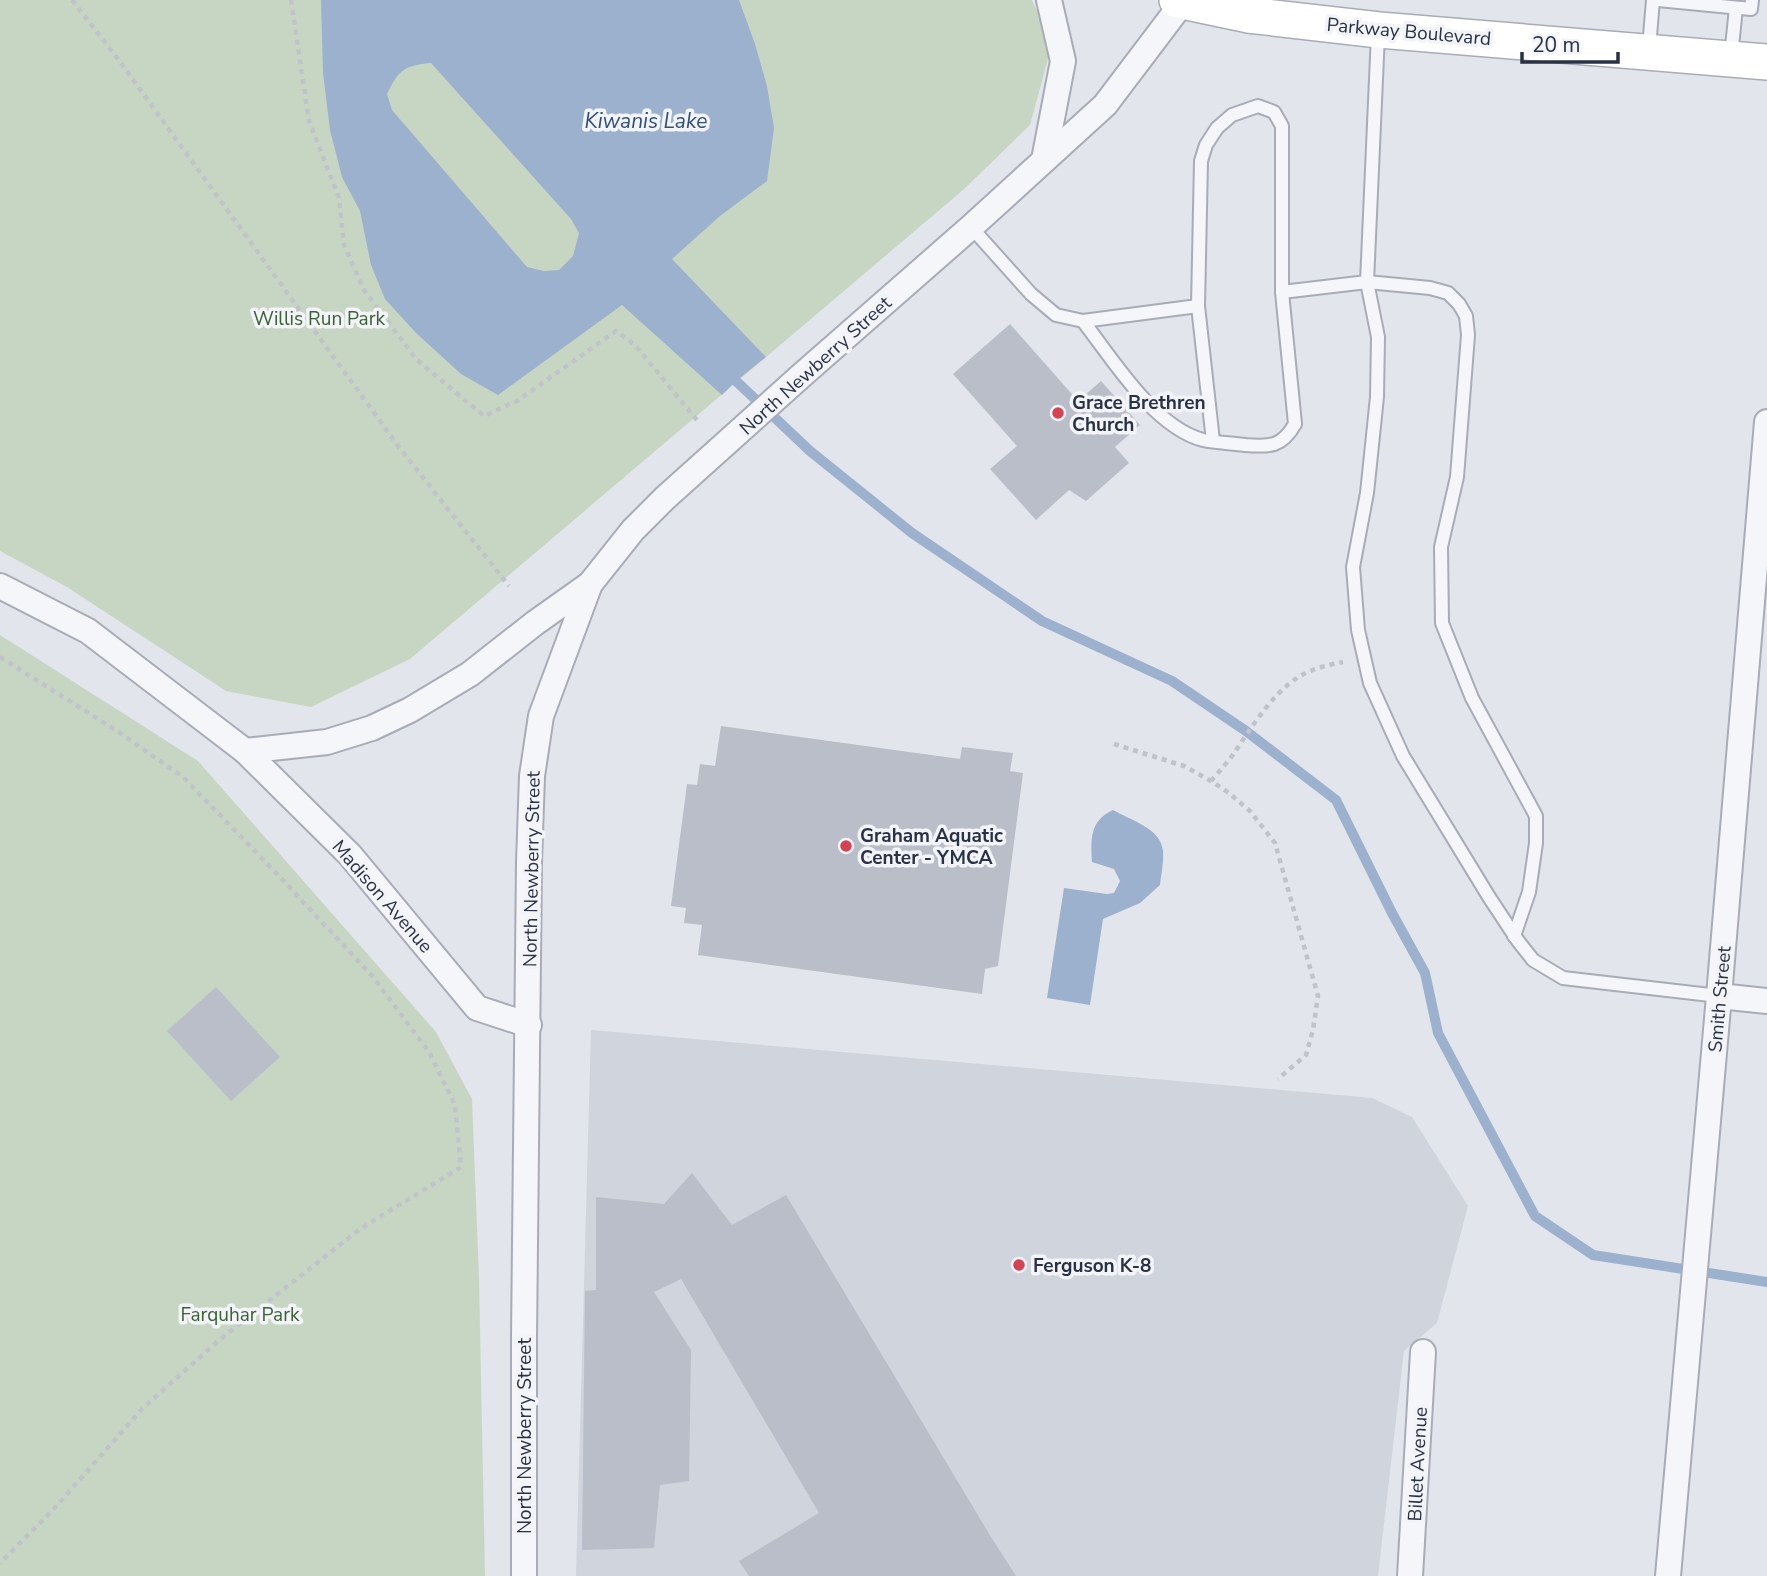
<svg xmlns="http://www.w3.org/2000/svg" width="1767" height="1576" viewBox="0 0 1767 1576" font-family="'Nunito Sans',sans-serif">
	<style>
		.built { fill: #d0d4dd }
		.green { fill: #c7d6c3 }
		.water { fill: #9cb1cd; fill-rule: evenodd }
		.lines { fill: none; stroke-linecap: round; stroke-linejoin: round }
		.stream { stroke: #9cb1cd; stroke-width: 10 }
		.building { fill: #b9bec9 }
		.lane-casing { stroke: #a7acb6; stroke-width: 16 }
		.street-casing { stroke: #a7acb6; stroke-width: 28 }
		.secondary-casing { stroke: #a7acb6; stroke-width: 38 }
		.path { stroke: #c0c3ca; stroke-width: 4.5; stroke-dasharray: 5 5; stroke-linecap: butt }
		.lane { stroke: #f5f6f9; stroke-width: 12 }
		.street { stroke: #f5f6f9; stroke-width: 24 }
		.secondary { stroke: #fff; stroke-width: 35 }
		.poi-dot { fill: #d54252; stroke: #f2f4f8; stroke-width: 2.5 }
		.labels { text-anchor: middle; stroke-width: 7; stroke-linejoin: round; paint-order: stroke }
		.street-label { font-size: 19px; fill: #293244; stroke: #f2f4f8 }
		.park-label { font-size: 19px; fill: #3c6136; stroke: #f2f4f8 }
		.poi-label { font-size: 19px; font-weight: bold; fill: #293244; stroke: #f2f4f8; text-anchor: start }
		.water-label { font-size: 21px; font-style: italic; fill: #314f7b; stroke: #f2f4f8 }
	</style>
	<rect width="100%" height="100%" fill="#e2e5eb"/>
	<!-- built -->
	<polygon class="built" points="591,1030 1372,1098 1412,1117 1468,1206 1437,1323 1404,1351 1378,1576 576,1576"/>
	<!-- green -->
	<g class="green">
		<polygon points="0,0 1032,0 1052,44 1030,125 963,190 410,659 311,707 226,691 67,587 0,551"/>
		<polygon points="0,635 198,761 436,1032 472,1099 479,1278 485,1576 0,1576"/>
	</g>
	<!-- water -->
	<g class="water">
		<path d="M 321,0 L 739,0 L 755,44 L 767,86 L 774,128 L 767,181 L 720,216 L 672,259 L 766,357 L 736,381 L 722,395 L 622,305 L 498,395 L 461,374 L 416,333 L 385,299 L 371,265 L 360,211 L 342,177 L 330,130 L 323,73 ZM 431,63 L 571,219 L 579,233 L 573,256 L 559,270 L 544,271 L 527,267 L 392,110 L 387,94 C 398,71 404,65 431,63 Z"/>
		<path d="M 1113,810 C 1130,820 1161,828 1163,851 C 1164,862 1161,875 1160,885 L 1140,903 L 1103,919 L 1090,1005 L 1047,998 L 1064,888 L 1107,894 L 1114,893 L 1120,881 L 1114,869 L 1092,862 C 1091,840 1089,821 1113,810 Z"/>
	</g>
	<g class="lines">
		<!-- stream -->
		<polyline class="stream" points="736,381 810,451 912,533 1042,621 1172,681 1246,731 1336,800 1392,913 1425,973 1438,1033 1535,1216 1593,1255 1767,1282"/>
	</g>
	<!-- building -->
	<g class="building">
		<polygon points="1010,324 1078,401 1101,381 1140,425 1115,447 1129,463 1086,501 1069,490 1036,520 990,469 1017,446 953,374"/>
		<polygon points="721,726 960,759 962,747 1013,753 1010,771 1023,773 998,966 985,969 982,994 698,955 702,925 684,923 686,908 671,906 687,784 697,785 700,764 715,766"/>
		<polygon points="216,987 280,1057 231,1101 167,1031"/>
		<polygon points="692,1173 732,1225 786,1195 991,1537 1016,1576 749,1576 739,1561 819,1513 681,1279 654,1292 691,1350 689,1481 660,1485 654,1548 582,1550 585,1291 596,1290 596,1197 664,1204"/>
	</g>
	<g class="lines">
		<!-- lane casing -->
		<g class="lane-casing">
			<g id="lane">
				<polyline points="1658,0 1751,9 1752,0"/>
				<polyline points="1378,34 1367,282 1378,337 1377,397 1367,493 1353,567 1358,630 1370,683 1403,756 1489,897 1518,941 1533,960 1563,978 1719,996"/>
				<polyline points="1649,48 1653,0"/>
				<polyline points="1731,56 1736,8"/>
				<polyline points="971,227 1031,294 1056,315 1083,321 1198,306 1201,161 1206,145 1217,128 1232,115 1258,106 1274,112 1282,126 1282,292 1367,282 1430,288 1448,293 1459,304 1466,316 1468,335 1457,477 1441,547 1442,623 1472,698 1536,816 1536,843 1529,892 1514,936"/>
				<polyline points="1198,306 1213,441"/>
				<path d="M 1083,321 C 1113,360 1154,427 1203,440 C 1216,443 1232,443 1245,445 C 1270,447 1282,447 1295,424 L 1282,292"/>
			</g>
		</g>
		<!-- street casing -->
		<g class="street-casing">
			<g id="street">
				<polyline points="1044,160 1063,61 1049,0"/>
				<polyline points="0,586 88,631 245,751 350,855 477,1008 529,1025"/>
				<polyline points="245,751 327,742 372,728 410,710 470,674 535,623 590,584"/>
				<polyline points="1719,996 1767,1001"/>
				<polyline points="524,1576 524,1339 529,862 532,776 541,716 590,584 633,530 665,498 802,375 971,227 1105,105 1183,2"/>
				<polyline points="1410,1576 1423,1352"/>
				<polyline points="1668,1576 1719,996 1767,422"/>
			</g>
		</g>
		<!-- secondary casing -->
		<g class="secondary-casing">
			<polyline id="secondary" points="1177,0 1248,15 1379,30 1767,62"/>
		</g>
		<!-- path -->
		<g class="path">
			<polyline points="72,0 118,59 398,446 509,586"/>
			<polyline points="291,0 309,121 339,198 344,245 364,290 416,359 484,416 517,401 616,331 635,345 700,424"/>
			<polyline points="0,657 117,731 183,777 281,878 373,977 429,1052 455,1105 461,1167 360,1229 218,1341 143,1408 51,1512 0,1563"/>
			<polyline points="1114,744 1184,766 1211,781 1229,793 1250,811 1275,843 1318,996 1313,1030 1306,1055 1278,1079"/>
			<path d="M 1211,781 C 1218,773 1225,765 1232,756 C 1250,730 1270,696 1297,678 C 1310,669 1328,665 1343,662"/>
		</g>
		<!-- lane -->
		<use href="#lane" class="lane"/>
		<!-- street -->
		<use href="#street" class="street"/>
		<!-- secondary -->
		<use href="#secondary" class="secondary"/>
	</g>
	<!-- markers -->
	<g class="poi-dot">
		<circle cx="1058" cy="413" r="7"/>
		<circle cx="846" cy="846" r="7"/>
		<circle cx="1019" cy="1265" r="7"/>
	</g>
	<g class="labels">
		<!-- street labels -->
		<g class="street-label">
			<text transform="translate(1409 31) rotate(5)" y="7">Parkway Boulevard</text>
			<text transform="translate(815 365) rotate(-42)" y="7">North Newberry Street</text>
			<text transform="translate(531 869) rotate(-89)" y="7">North Newberry Street</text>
			<text transform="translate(383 896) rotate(49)" y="7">Madison Avenue</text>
			<text transform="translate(1719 999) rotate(-85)" y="7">Smith Street</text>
			<text transform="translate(524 1436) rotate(-90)" y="7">North Newberry Street</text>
			<text transform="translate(1417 1464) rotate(-87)" y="7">Billet Avenue</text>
		</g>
		<!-- park labels -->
		<g class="park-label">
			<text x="319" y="325">Willis Run Park</text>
			<text x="240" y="1321">Farquhar Park</text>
		</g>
		<!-- poi labels -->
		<g class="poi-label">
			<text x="1072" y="409">Grace Brethren<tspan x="1072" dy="22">Church</tspan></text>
			<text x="860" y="842">Graham Aquatic<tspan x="860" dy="22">Center - YMCA</tspan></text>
			<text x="1033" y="1272">Ferguson K-8</text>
		</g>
		<!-- water labels -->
		<g class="water-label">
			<text x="646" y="128">Kiwanis Lake</text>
		</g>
	</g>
	<!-- scale -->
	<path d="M1522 52v10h96v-10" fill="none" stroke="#293244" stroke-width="3.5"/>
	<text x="1532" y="52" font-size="21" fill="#293244" stroke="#f2f4f8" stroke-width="5" paint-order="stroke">20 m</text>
</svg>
